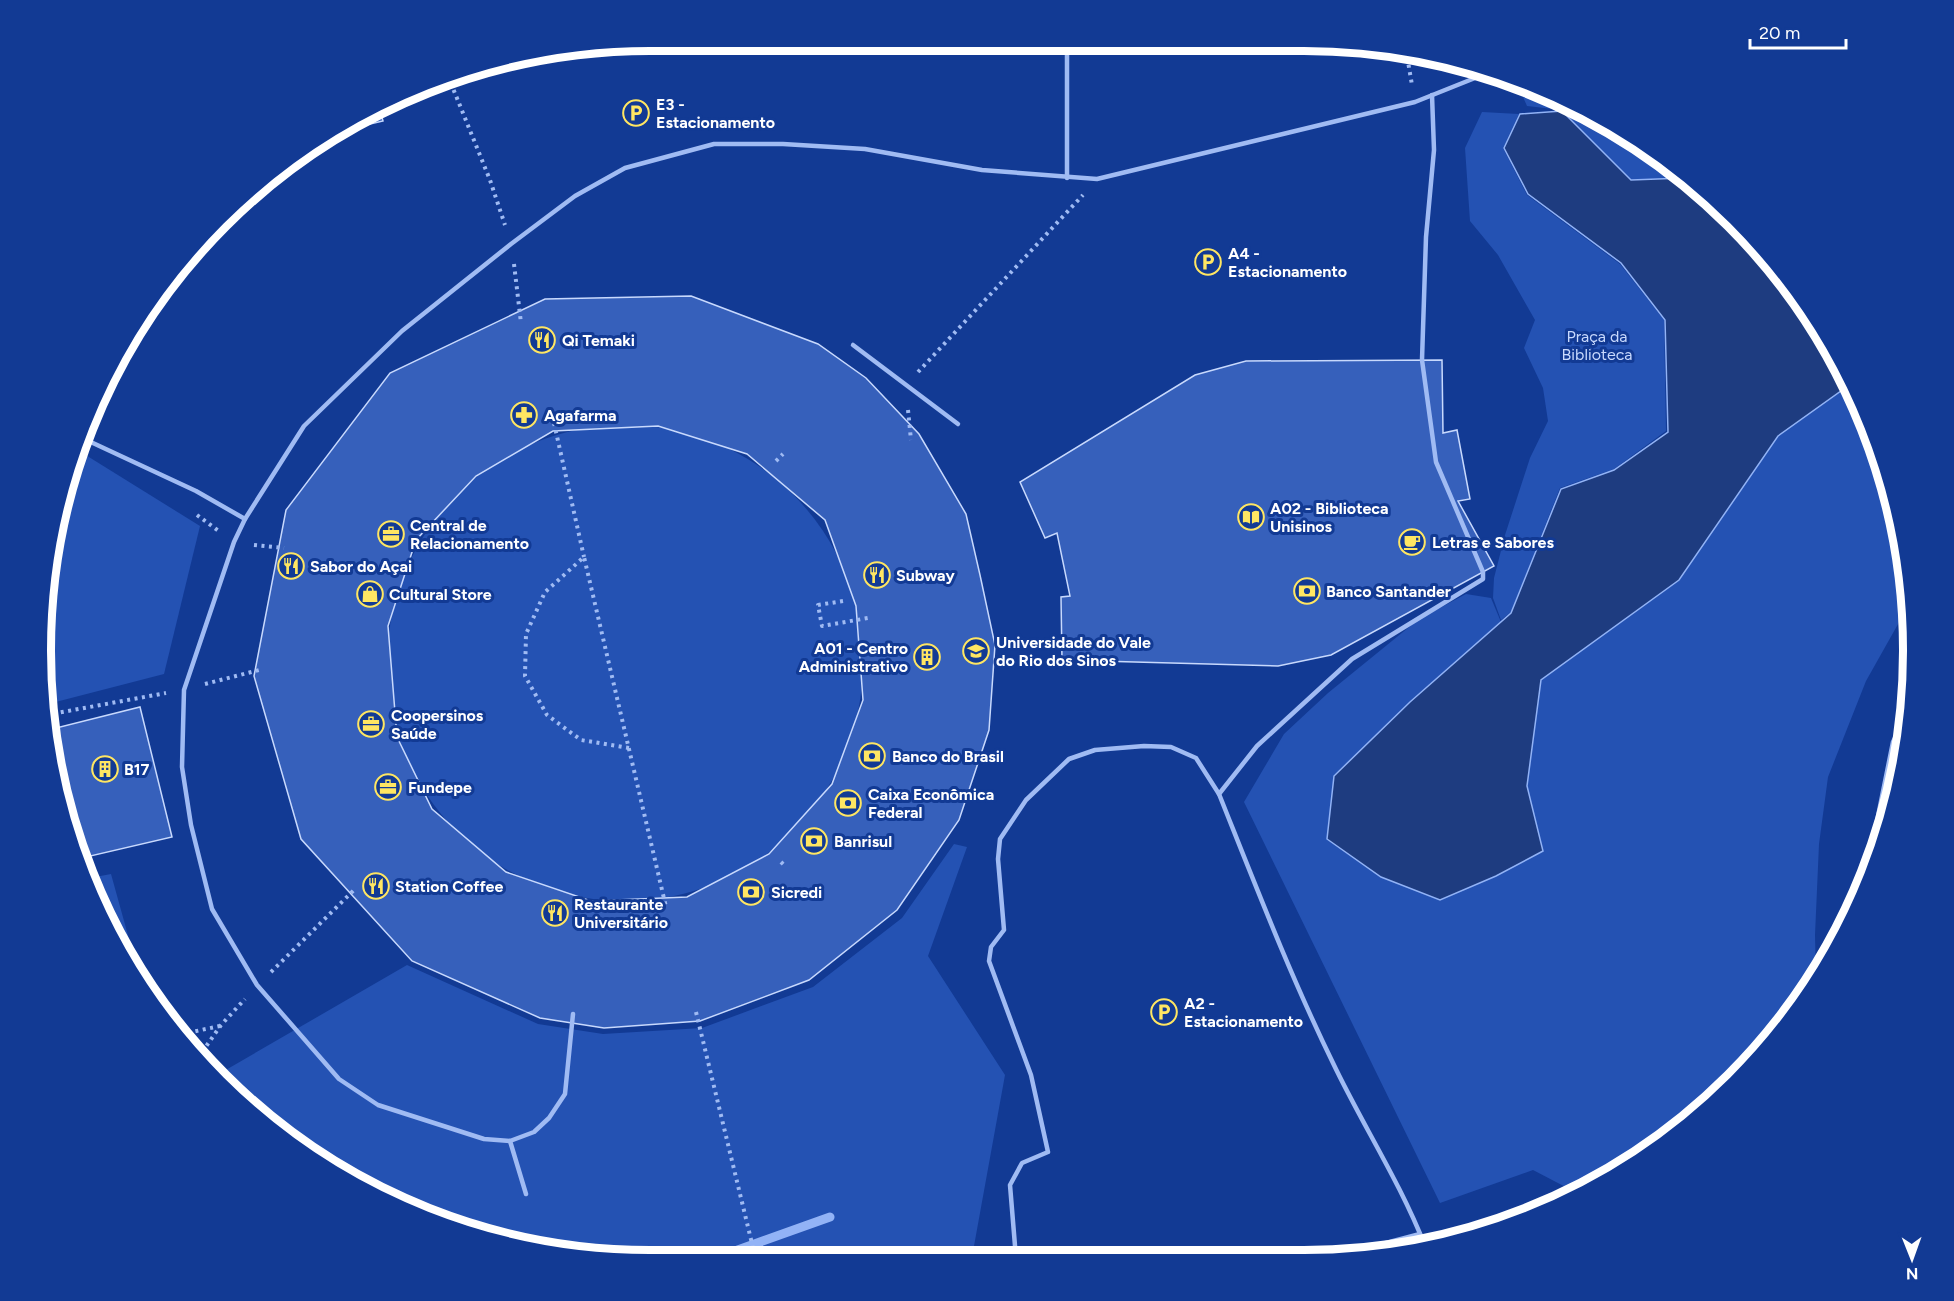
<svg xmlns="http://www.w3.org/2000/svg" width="1954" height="1301" viewBox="0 0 1954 1301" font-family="Figtree,sans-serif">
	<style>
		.green { fill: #2452b3 }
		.water { fill: #1e3c80; stroke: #92b3f6; stroke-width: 1.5 }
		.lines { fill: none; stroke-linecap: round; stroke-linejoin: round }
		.stream { stroke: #92b3f6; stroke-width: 9 }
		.building { fill: #3660bb; stroke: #c8d9fd; stroke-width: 1.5; fill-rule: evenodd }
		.path { stroke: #a0bbf3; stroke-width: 4; stroke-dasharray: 3 4.5; stroke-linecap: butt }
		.service { stroke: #a0bbf3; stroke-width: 4.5 }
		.labels { text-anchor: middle; stroke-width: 6; stroke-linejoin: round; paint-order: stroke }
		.poi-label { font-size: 16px; font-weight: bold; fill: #fff; stroke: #123a94; text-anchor: start }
		.park-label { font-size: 16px; fill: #c8d9fd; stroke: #123a94 }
		.rim { fill: none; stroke: #fff; stroke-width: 8 }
	</style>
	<rect width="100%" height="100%" fill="#123a94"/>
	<!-- green -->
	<g class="green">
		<polygon points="1524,85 1573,103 1684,178 1631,180 1562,110 1527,106 1519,88"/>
		<polygon points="1482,112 1519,114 1503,148 1527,195 1620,264 1664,320 1666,431 1614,469 1560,488 1511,612 1501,620 1493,598 1494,578 1505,535 1530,458 1548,421 1543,388 1524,348 1535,320 1498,255 1470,221 1465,148"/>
		<polygon points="1852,383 1893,493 1911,601 1866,681 1828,777 1819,844 1815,935 1816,977 1762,1053 1675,1135 1579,1194 1533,1170 1440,1203 1244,802 1284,734 1328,693 1419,619 1466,594 1491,598 1501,622 1410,702 1543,851 1527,786 1541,680 1679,580 1778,436"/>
		<circle cx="625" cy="663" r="238"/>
		<polygon points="76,449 200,526 164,674 44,705 42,691 42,610 61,493"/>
		<polygon points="954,844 967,847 928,956 1005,1075 972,1257 571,1255 492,1240 381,1198 248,1109 201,1062 224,1071 407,965 538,1024 603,1034 702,1028 813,987 902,918"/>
		<polygon points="111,874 139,975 173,1027 122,956 90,878"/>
	</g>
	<!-- water -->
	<polygon class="water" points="1562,111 1631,180 1684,178 1706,192 1788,279 1852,383 1778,436 1679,580 1541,680 1527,786 1543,851 1496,876 1440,900 1381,877 1327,839 1334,776 1410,702 1511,613 1561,489 1614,470 1668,432 1665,320 1621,263 1528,194 1504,148 1520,114"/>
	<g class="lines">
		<!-- stream -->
		<polyline class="stream" points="721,1256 830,1217"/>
	</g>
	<!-- building -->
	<g class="building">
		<polygon points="380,110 383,121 332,133"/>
		<path d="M 691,296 L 818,344 L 866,378 L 919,434 L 966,514 L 980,575 L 995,645 L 989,730 L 959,820 L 897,910 L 809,980 L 700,1021 L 604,1028 L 540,1018 L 412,961 L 301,839 L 254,676 L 286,510 L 390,373 L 545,299 ZM 658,426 L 747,454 L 825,520 L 856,606 L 863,700 L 832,784 L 769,854 L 687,897 L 591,901 L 506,872 L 432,809 L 397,737 L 388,626 L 416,540 L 476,476 L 553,431 Z"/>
		<polygon points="1442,360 1443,433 1457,430 1470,499 1458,501 1494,566 1331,655 1278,666 1062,660 1061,597 1070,596 1057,533 1045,538 1020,482 1195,375 1246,361"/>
		<polygon points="140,707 172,837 82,858 61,808 48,730"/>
	</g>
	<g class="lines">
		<!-- path -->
		<g class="path">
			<polyline points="1406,50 1412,85"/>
			<polyline points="448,76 490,180 505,225"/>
			<polyline points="514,264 521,323"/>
			<polyline points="918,372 1083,195"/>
			<polyline points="908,410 911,440"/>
			<polyline points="554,423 584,557"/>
			<polyline points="776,461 783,454"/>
			<polyline points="197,515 220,532"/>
			<polyline points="254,545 284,548"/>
			<polyline points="843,601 818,605 822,626 868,618"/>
			<polyline points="205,684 263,669"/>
			<polyline points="46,715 166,693"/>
			<polyline points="629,748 581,740 547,715 525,676 526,634 545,592 584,557 666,907"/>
			<polyline points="781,862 784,865"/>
			<polyline points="271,972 356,888"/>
			<polyline points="696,1012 755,1256"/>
			<polyline points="174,1028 187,1033 220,1026"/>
			<polyline points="198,1058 221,1025 245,999"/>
		</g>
		<!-- service -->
		<g class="service">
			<polyline points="1067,51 1067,178"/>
			<polyline points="853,345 958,424"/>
			<polyline points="80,437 196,491 245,519"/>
			<polyline points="1874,863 1872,846 1893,742 1909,710"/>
			<polyline points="573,1014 565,1094 549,1118 534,1132 510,1141 484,1139 378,1105 339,1079 257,985 212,909 191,825 182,767 184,690 234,542 245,519 304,426 402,331 511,244 575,196 625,168 714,144 783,144 865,149 982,170 1097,179 1415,102 1490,72"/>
			<polyline points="510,1141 526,1194"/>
			<path d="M 1425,1246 C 1400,1182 1362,1124 1333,1063 C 1290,975 1255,884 1219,794 L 1257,746 L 1352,659 L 1483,579 L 1483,572 L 1436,462 L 1422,360 L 1426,237 L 1434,150 L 1432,95"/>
			<polyline points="1016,1258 1010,1185 1022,1163 1048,1152 1031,1075 989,961 991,947 1004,930 998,859 1000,839 1026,800 1069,759 1095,750 1144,746 1171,747 1196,758 1219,794"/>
			<polyline points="1325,1259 1420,1234"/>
		</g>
	</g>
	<!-- icons -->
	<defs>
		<g id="parking-ring" transform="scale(1.35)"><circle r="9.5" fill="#123a94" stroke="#ffe662" stroke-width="1.5"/><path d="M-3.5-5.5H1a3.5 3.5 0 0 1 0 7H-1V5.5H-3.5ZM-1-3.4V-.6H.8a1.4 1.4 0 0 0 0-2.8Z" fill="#ffe662"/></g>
		<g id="restaurant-ring" transform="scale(1.35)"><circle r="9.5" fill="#123a94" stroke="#ffe662" stroke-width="1.5"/><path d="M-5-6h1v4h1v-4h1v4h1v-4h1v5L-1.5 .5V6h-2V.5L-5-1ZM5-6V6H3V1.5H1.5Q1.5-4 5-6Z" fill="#ffe662"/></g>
		<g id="pharmacy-ring" transform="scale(1.35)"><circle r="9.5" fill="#123a94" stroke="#ffe662" stroke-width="1.5"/><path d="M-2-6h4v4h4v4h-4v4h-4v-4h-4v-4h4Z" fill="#ffe662"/></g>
		<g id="library-ring" transform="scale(1.35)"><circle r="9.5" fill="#123a94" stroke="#ffe662" stroke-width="1.5"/><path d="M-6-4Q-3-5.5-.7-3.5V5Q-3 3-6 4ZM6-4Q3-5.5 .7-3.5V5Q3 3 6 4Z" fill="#ffe662"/></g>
		<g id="office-ring" transform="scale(1.35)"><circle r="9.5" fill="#123a94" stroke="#ffe662" stroke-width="1.5"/><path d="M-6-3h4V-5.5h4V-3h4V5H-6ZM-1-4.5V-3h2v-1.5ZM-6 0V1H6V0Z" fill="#ffe662"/></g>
		<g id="cafe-ring" transform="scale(1.35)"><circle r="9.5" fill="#123a94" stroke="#ffe662" stroke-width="1.5"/><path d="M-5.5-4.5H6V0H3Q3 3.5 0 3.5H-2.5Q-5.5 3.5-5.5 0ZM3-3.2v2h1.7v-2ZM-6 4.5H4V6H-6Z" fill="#ffe662"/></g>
		<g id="bank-ring" transform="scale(1.35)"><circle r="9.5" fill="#123a94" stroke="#ffe662" stroke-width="1.5"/><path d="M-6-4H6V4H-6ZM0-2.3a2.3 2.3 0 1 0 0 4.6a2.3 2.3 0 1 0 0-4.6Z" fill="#ffe662"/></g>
		<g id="shop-ring" transform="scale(1.35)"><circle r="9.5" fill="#123a94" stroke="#ffe662" stroke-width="1.5"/><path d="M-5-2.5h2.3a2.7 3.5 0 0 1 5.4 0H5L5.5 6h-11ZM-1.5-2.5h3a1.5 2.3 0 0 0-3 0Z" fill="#ffe662"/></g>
		<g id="university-ring" transform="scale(1.35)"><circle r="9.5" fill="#123a94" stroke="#ffe662" stroke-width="1.5"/><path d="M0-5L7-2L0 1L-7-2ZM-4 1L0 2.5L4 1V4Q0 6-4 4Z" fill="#ffe662"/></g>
		<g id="building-ring" transform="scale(1.35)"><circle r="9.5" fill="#123a94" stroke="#ffe662" stroke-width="1.5"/><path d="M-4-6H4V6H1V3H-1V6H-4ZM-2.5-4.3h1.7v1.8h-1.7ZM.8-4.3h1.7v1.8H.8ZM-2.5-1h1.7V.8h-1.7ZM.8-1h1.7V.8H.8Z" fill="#ffe662"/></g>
	</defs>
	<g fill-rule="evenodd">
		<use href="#parking-ring" x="636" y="113"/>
		<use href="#parking-ring" x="1208" y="262"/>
		<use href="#restaurant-ring" x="542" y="340"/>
		<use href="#pharmacy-ring" x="524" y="415"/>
		<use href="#library-ring" x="1251" y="517"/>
		<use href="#office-ring" x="391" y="534"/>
		<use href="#cafe-ring" x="1412" y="542"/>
		<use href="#restaurant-ring" x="291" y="566"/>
		<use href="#restaurant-ring" x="877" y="575"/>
		<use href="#bank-ring" x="1307" y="591"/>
		<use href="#shop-ring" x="370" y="594"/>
		<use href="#university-ring" x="976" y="651"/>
		<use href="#building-ring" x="927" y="657"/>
		<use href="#office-ring" x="371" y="724"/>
		<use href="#bank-ring" x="872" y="756"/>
		<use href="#building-ring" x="105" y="769"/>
		<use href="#office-ring" x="388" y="787"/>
		<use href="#bank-ring" x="848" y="803"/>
		<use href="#bank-ring" x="814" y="841"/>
		<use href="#restaurant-ring" x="376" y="886"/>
		<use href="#bank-ring" x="751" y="892"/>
		<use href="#restaurant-ring" x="555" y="913"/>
		<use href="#parking-ring" x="1164" y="1012"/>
	</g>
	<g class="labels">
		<!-- poi labels -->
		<g class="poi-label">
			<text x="656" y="110">E3 -<tspan x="656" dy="18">Estacionamento</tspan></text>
			<text x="1228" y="259">A4 -<tspan x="1228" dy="18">Estacionamento</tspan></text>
			<text x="562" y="346">Qi Temaki</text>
			<text x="544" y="421">Agafarma</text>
			<text x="1270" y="514">A02 - Biblioteca<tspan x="1270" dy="18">Unisinos</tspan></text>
			<text x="410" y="531">Central de<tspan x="410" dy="18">Relacionamento</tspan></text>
			<text x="1432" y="548">Letras e Sabores</text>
			<text x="310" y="572">Sabor do Açai</text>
			<text x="896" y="581">Subway</text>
			<text x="1326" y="597">Banco Santander</text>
			<text x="389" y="600">Cultural Store</text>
			<text x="996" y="648">Universidade do Vale<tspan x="996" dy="18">do Rio dos Sinos</tspan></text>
			<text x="908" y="654" text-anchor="end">A01 - Centro<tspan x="908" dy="18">Administrativo</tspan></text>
			<text x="391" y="721">Coopersinos<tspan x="391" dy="18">Saúde</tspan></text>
			<text x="892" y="762">Banco do Brasil</text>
			<text x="124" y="775">B17</text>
			<text x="408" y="793">Fundepe</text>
			<text x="868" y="800">Caixa Econômica<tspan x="868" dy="18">Federal</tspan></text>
			<text x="834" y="847">Banrisul</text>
			<text x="395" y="892">Station Coffee</text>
			<text x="771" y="898">Sicredi</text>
			<text x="574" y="910">Restaurante<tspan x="574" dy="18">Universitário</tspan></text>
			<text x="1184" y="1009">A2 -<tspan x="1184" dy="18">Estacionamento</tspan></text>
		</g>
		<!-- park labels -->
		<g class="park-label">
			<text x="1597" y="342">Praça da<tspan x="1597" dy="18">Biblioteca</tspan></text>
		</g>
	</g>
	<!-- crop -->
	<path d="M0 0H1954V1301H0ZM650 51H1304A599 599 0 0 1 1903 650V651A599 599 0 0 1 1304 1250H650A599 599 0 0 1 51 651V650A599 599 0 0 1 650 51Z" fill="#123a94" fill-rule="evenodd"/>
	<path class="rim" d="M650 51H1304A599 599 0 0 1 1903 650V651A599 599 0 0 1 1304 1250H650A599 599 0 0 1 51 651V650A599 599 0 0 1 650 51Z"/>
	<!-- north arrow -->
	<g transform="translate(1912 1259) rotate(179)" stroke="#123a94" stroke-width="4.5" paint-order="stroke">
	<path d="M0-4.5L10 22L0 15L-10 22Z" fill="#ffffff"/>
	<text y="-9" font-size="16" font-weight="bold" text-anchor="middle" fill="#ffffff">N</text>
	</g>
	<!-- scale -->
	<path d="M1750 39v9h96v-9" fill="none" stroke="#ffffff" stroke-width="3"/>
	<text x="1759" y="39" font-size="18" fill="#ffffff" stroke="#123a94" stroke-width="4.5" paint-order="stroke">20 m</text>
</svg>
